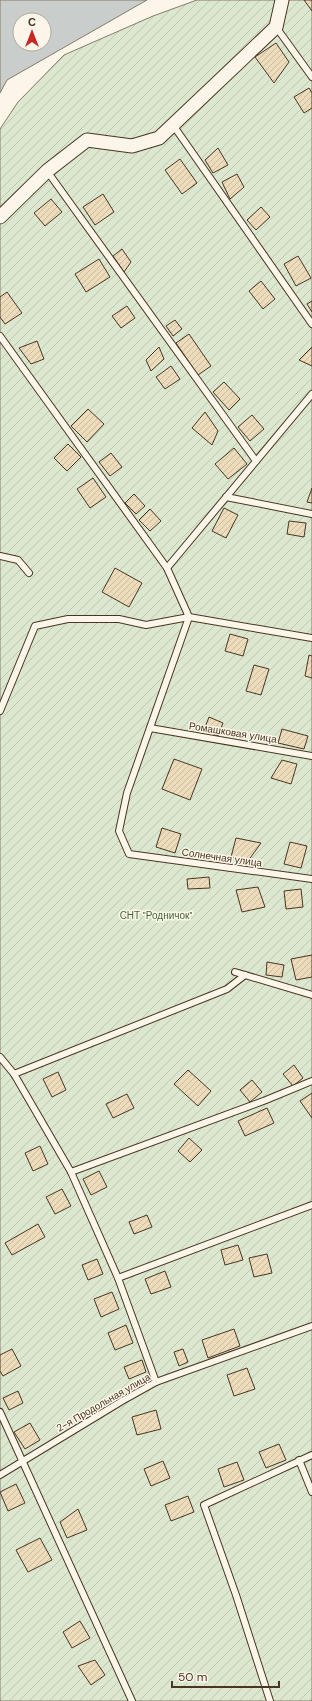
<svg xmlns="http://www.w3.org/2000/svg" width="312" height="1701" viewBox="0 0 312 1701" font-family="'DM Sans',sans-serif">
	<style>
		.garden { fill: url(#garden-furrows); stroke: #887966 }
		.water { fill: #c9cecd; stroke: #887966; fill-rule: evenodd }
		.building { fill: url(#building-hatch); stroke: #4a3520 }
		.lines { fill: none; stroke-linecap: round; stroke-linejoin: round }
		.lane-casing { stroke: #4a3520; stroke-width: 8 }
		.street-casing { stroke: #4a3520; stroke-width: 15 }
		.lane { stroke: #fbf6e9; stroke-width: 6 }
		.street { stroke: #fbf6e9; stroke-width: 13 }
		.labels { text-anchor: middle; stroke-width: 3; stroke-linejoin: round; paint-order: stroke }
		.street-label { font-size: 10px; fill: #4a3520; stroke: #fbf6e9 }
		.park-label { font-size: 10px; fill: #436837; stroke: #fbf6e9 }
	</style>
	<defs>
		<pattern id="garden-furrows" width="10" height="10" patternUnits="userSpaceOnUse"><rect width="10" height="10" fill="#dce7d0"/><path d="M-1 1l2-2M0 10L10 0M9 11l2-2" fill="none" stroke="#bec7b2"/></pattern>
		<pattern id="building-hatch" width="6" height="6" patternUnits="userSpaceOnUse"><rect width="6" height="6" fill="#ecdcbc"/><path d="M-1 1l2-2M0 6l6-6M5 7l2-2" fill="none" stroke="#ccbda1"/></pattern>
	</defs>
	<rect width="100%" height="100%" fill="#fbf6e9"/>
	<!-- garden -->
	<polygon class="garden" points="197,0 312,0 312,1701 0,1701 0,129 18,102 64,55 153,16"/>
	<!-- water -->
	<path class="water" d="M 0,0 L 147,0 L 7,80 L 0,93 ZM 20,20 L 44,20 L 44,44 L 20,44 Z"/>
	<!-- building -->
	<g class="building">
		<polygon points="304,0 312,0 312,11"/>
		<polygon points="276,43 289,62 274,83 255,57"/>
		<polygon points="309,88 312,93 312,108 304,113 294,97"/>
		<polygon points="218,148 228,165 213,173 205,160"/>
		<polygon points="180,159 197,183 182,194 165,170"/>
		<polygon points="237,174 244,187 230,199 222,182"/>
		<polygon points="103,194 114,212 95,225 83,207"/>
		<polygon points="51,199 62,212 45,226 34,213"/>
		<polygon points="261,207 270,217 256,230 247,220"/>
		<polygon points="122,249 131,262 124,272 113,256"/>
		<polygon points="298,256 311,278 296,286 284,264"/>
		<polygon points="99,259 110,277 86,292 75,274"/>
		<polygon points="261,281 275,299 263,309 249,291"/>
		<polygon points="7,292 22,313 5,324 0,317 0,297"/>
		<polygon points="312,301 312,312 307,304"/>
		<polygon points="127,306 135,318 121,328 112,316"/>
		<polygon points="175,320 182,329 173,336 166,326"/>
		<polygon points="189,334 211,366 198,375 176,343"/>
		<polygon points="37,341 44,359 31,364 19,348"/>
		<polygon points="159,347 164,359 151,371 146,360"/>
		<polygon points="312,347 312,366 299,360"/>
		<polygon points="171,366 180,379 165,389 156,377"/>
		<polygon points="224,382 240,399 229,410 213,392"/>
		<polygon points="88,409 104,424 87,442 71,426"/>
		<polygon points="205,412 218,431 212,445 192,428"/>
		<polygon points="252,415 264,429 250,441 238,427"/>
		<polygon points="68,444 81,457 67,471 54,458"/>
		<polygon points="234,448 247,464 228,479 215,464"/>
		<polygon points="111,453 122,467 110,476 99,462"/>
		<polygon points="93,478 106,497 90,508 77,489"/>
		<polygon points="312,488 312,503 307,502"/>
		<polygon points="134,494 145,506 136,514 125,503"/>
		<polygon points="224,508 238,515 226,538 212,531"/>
		<polygon points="150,509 161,521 150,531 139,520"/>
		<polygon points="289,521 306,523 304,537 287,534"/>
		<polygon points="115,568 142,583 129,607 102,592"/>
		<polygon points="230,634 248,639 243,656 225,651"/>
		<polygon points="309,655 312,656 312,678 305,676"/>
		<polygon points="254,665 269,669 261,695 246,691"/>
		<polygon points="209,717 223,723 218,736 204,730"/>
		<polygon points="282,729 308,736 304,749 278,743"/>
		<polygon points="174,759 202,769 190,800 162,789"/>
		<polygon points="282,760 297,764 291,784 271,778"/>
		<polygon points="162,828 181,834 175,853 156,847"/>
		<polygon points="236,838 261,843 248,861 231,857"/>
		<polygon points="290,842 307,846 301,868 284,864"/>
		<polygon points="209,877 210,888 188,889 187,879"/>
		<polygon points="258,887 265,907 242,912 236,890"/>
		<polygon points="301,889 303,907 286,909 284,891"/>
		<polygon points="312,955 312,977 296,980 291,959"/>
		<polygon points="267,962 284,965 282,977 266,975"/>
		<polygon points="294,1065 303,1078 293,1086 283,1074"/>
		<polygon points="188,1070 211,1091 198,1106 174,1084"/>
		<polygon points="58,1072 66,1090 52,1097 43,1079"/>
		<polygon points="252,1080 262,1092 250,1102 240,1090"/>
		<polygon points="312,1093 312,1118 300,1101"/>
		<polygon points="127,1094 134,1108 113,1118 106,1104"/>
		<polygon points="267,1108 274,1123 245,1136 238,1121"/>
		<polygon points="189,1138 202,1150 190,1162 178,1151"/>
		<polygon points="40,1146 48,1164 33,1171 25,1153"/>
		<polygon points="99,1171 107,1187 91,1195 83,1179"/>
		<polygon points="62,1189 71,1206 55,1214 46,1197"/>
		<polygon points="147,1215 152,1227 134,1234 129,1222"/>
		<polygon points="38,1224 45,1237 12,1255 5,1243"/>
		<polygon points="238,1245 243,1260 225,1265 221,1250"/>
		<polygon points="267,1254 272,1273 254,1277 249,1258"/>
		<polygon points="97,1259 103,1274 88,1280 82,1265"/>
		<polygon points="165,1271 171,1287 151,1294 145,1279"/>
		<polygon points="112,1292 119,1309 101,1317 94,1299"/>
		<polygon points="126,1325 133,1343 115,1350 108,1333"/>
		<polygon points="234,1329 240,1346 208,1358 202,1340"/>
		<polygon points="12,1349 21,1366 3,1376 0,1371 0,1355"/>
		<polygon points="183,1349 188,1362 179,1366 174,1352"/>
		<polygon points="142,1360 146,1372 129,1379 124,1367"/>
		<polygon points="247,1368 255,1389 234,1396 227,1375"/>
		<polygon points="18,1391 23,1403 9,1410 3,1398"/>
		<polygon points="156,1410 161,1429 137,1435 132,1417"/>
		<polygon points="30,1423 40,1440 25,1449 14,1432"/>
		<polygon points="279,1444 286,1460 266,1468 259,1452"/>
		<polygon points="163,1461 170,1478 151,1486 144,1469"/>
		<polygon points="237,1462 244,1480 224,1487 218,1469"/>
		<polygon points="16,1484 25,1503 8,1511 0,1492"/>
		<polygon points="188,1496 194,1512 171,1521 165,1505"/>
		<polygon points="78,1509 87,1530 67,1538 60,1522"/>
		<polygon points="40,1538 52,1560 28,1572 16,1550"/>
		<polygon points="80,1621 90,1638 72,1648 63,1632"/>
		<polygon points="95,1660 105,1675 91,1685 78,1666"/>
	</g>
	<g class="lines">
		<!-- lane casing -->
		<g class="lane-casing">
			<g id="lane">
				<polyline points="276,27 312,77"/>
				<polyline points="173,125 312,324"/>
				<polyline points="47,171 256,461"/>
				<polyline points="0,336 167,568"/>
				<polyline points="312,394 167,568 189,617 127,793 119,831 129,854 312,879"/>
				<polyline points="226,497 312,514"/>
				<polyline points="0,556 18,560 29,573"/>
				<polyline points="0,711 35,626 68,619 119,619 146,625 189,617 312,638"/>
				<polyline points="150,728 312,756"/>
				<polyline points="235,972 312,995"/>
				<polyline points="0,1057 14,1074 71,1172 118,1278 156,1382"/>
				<polyline points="14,1074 227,989 245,975"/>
				<polyline points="71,1172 266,1100 312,1081"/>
				<polyline points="118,1278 312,1205"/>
				<polyline points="0,1412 132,1701"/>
				<polyline points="299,1460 312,1492"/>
				<polyline points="0,1475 122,1401 156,1382 312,1326"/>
				<polyline points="270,1701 236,1595 204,1505 312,1455"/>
			</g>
		</g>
		<!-- street casing -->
		<g class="street-casing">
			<polyline id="street" points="0,217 47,171 87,140 132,146 159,138 276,27 282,0"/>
		</g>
		<!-- lane -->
		<use href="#lane" class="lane"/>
		<!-- street -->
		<use href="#street" class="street"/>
	</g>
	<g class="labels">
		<!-- street labels -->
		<g class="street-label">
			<text transform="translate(233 732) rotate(9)" y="4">Ромашковая улица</text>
			<text transform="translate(222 857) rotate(8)" y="4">Солнечная улица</text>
			<text transform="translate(103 1402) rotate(-30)" y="4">2-я Продольная улица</text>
		</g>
		<!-- park labels -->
		<g class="park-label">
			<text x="156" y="919">СНТ "Родничок"</text>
		</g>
	</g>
	<!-- north arrow -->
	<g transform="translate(32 32)"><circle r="19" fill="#fbf6e9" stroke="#b4a999"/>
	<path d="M0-3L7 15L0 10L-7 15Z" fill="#c62828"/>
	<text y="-6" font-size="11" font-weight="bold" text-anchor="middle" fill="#4a3520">С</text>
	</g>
	<!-- scale -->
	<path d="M172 1681v6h107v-6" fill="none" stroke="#4a3520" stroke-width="2"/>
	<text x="178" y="1681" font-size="12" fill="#4a3520" stroke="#fbf6e9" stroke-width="3" paint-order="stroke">50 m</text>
</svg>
